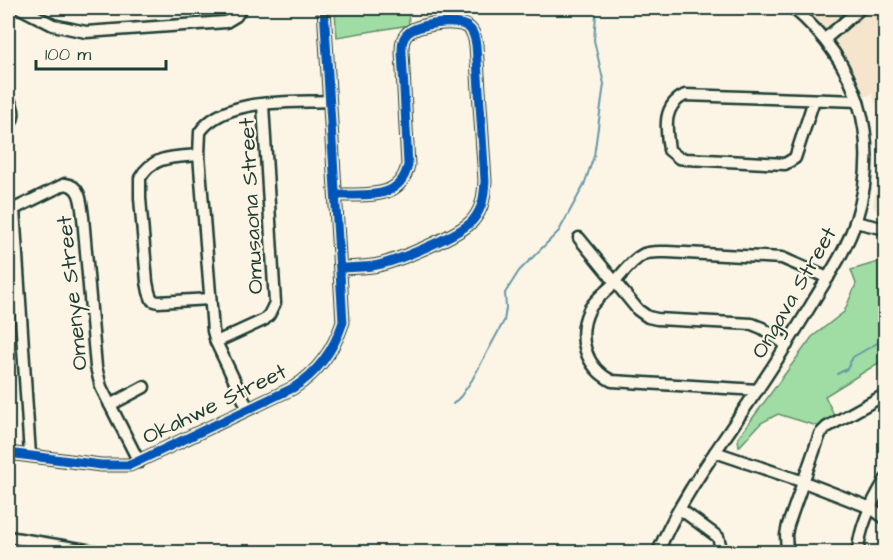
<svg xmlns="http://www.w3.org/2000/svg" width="893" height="560" viewBox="0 0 893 560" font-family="'Architects Daughter',sans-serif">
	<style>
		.built { fill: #f4e5cc }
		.green { fill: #a0dda4; stroke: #608d6c; stroke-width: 1.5 }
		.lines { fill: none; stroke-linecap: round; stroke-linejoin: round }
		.stream { stroke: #6698a8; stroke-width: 2 }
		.minor-casing { stroke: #1f3d34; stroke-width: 15 }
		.minor { stroke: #fcf5e5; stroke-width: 10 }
		.cycleway-casing { stroke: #fcf5e5; stroke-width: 13 }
		.cycleway { stroke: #0057b8; stroke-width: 9 }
		.labels { text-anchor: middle; stroke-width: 4.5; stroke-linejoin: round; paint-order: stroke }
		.street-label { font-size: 22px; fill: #1f3d34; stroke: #fcf5e5 }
	</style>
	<rect width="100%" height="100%" fill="#fcf5e5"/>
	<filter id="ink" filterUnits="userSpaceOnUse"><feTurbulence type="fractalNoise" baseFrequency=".0167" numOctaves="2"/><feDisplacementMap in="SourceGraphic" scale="12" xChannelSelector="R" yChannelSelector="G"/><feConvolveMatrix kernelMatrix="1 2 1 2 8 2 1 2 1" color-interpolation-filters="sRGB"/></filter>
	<g filter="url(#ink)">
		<!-- built -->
		<g class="built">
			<polygon points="793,8 885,8 885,136 872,93 858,101 853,84"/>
			<polygon points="885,143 885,216 880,215 873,206"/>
		</g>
		<!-- green -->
		<g class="green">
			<polygon points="353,8 408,8 409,25 337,37 335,13"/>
			<polygon points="885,260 885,359 825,396 835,417 820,427 778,414 761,423 739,447 738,438 812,337 844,312 856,284 851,270"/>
		</g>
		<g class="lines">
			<!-- stream -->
			<g class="stream">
				<polyline points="837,374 847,369 853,357 886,338"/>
				<polyline points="453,404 461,396 472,380 504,321 506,308 505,293 519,271 559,231 584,185 594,156 604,84 594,40 596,15 594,8"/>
			</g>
			<!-- minor casing -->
			<g class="minor-casing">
				<g id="minor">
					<polyline points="20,8 53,25 86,32 226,22 236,16 241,8"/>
					<polyline points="825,39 861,8"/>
					<path d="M 8,99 C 15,109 15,118 8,127"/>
					<path d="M 814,100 L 795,158 L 785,164 L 686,159 L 679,158 L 669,150 C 666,128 662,106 685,95 L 858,101"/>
					<path d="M 199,155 C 175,157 153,155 140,178 L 140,198 L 147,282 L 149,292 L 152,300 L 158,302 L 210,299"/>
					<path d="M 336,195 C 366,194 400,201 408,165 L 402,52 C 402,45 402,39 407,34 C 416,24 459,18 469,28 C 474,32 475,39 476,45 L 485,181 C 484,196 483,208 473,220 C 462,234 401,259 382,264 C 369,268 354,267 341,268"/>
					<polyline points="14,209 30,455"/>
					<path d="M 8,212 L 65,184 C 82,186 81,204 83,217 L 96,367 L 101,387 L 139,462"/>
					<polyline points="855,222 886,229"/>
					<polyline points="579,238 638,310 648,317 657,319 752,324 762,328 787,345"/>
					<polyline points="216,342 264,320 269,315 275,303 263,105"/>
					<path d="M 758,390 L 612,381 C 586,368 576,337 589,310 C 594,300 607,291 614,283 C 623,273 632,260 644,254 C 651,251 660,252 667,252 L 782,258 L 828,278"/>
					<polyline points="110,405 144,387"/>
					<path d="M 248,409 L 216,342 L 213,331 L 199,155 L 200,132 C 224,97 291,103 329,101"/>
					<polyline points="715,452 804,482 871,508 886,519"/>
					<path d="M 8,453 L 101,465 L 130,465 L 293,388 C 317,373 334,349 343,322 L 324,8"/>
					<polyline points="680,509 718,537 722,552"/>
					<polyline points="8,537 99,552"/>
					<path d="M 658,552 C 679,501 714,454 745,408 C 768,375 790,340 811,305 C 827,278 847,250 856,220 C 882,138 858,63 793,8"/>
					<polyline points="787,552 786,535 788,525 820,434 827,427 886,394"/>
					<path d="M 858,552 C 859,528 873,500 886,479"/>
				</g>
			</g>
			<!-- minor -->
			<use href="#minor" class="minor"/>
			<!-- cycleway casing -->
			<g class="cycleway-casing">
				<g id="cycleway">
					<path d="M 336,195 C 366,194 400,201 408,165 L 402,52 C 402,45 402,39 407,34 C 416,24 459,18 469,28 C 474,32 475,39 476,45 L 485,181 C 484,196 483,208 473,220 C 462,234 401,259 382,264 C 369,268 354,267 341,268"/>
					<path d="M 8,453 L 101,465 L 130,465 L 293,388 C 317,373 334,349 343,322 L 324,8"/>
				</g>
			</g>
			<!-- cycleway -->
			<use href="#cycleway" class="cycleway"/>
		</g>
	</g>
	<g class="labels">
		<!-- street labels -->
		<g class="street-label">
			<text transform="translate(250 206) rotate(-93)" y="8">Omusaona Street</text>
			<text transform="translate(793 292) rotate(-60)" y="8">Ongava Street</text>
			<text transform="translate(71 293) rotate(-96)" y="8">Omenye Street</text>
			<text transform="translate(214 403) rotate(-26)" y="8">Okahwe Street</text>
		</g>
	</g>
	<!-- margin -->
	<rect width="893" height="560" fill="none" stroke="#fcf5e5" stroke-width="30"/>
	<rect x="15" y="15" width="863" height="530" fill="none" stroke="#1f3d34" stroke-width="2" filter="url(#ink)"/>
	<!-- scale -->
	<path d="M36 60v9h130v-9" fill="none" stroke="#1f3d34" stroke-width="3"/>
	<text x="45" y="60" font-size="18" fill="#1f3d34" stroke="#fcf5e5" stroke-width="4.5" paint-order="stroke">100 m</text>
</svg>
